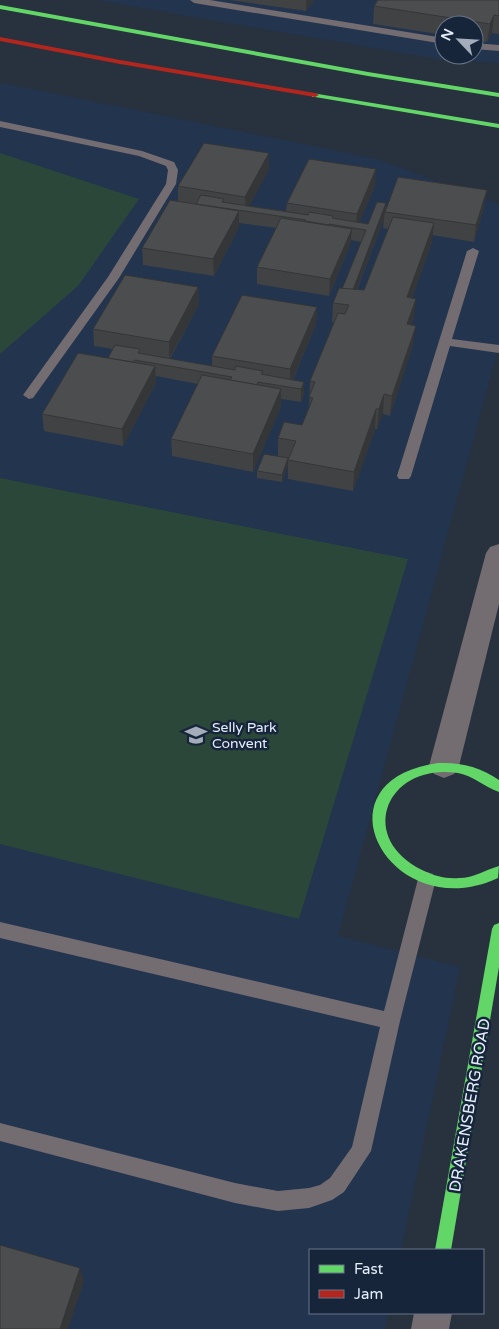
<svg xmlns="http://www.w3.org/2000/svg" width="499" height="1329" viewBox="0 0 499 1329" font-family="'Varela Round',sans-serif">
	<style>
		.built { fill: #23344e; fill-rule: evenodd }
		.green { fill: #2b473a }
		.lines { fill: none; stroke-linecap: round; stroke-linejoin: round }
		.lane { fill: #736c70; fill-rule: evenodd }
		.street { fill: #736c70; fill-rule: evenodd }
		.fast { fill: #63d668; fill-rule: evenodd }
		.jam { fill: #b3261e; fill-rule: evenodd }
		.wall { fill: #404244; fill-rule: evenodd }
		.shaded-wall { fill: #343637 }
		.building { fill: #4b4d4f; stroke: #343637 }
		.labels { text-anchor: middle; stroke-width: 5; stroke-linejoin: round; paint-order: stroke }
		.poi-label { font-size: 14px; fill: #e4eefd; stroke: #17253b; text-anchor: start }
		.near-street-label { font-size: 16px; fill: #e4eefd; stroke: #17253b }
	</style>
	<rect width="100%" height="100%" fill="#28313e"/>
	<!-- built -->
	<g class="built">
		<path d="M 96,0 L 499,0 L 499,63 L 443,60 ZM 444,25 L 474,25 L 474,55 L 444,55 Z"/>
		<polygon points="3,83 377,159 499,204 499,345 338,936 460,967 401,1250 310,1250 310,1313 388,1313 385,1329 0,1329 0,85"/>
	</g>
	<!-- green -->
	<g class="green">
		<polygon points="0,153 139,199 78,286 0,354"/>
		<polygon points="0,478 408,559 299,919 0,844"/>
	</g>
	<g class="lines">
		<!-- lane -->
		<g class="lane">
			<polygon points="190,0 210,0 444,38 444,44 194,3"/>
			<polygon points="474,43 499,45 499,51 474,49"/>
			<polygon points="0,121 142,151 174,162 178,170 176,184 119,278 33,398 29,399 23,395 108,277 166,184 168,170 166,166 139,156 0,127"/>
			<polygon points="473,248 479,251 452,339 499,345 499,353 450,346 411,476 409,479 399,479 397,476 467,251"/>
			<polygon points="427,872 433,874 436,879 400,1021 371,1151 344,1192 332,1200 309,1208 278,1211 235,1203 0,1141 0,1123 235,1183 278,1191 309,1188 320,1185 330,1178 352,1147 380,1027 0,938 0,922 384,1011 418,879 421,874"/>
		</g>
		<!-- street -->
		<g class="street">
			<polygon points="499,544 499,604 459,766 454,774 444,778 434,774 429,766 486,553 490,547"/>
			<polygon points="414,1313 452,1313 449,1329 411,1329"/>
		</g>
		<!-- fast -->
		<g class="fast">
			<polygon points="0,5 368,72 499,93 499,97 368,76 0,9"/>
			<polygon points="312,93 499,124 499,128 315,97 312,97"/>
			<path d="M 438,763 C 460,762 481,767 499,780 L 499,792 C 484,787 474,776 458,773 C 388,762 355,836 422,870 C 434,876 446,879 459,878 C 474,878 485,870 499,866 L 498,878 C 391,928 310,781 438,763 Z"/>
			<polygon points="499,923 499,967 451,1250 435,1250 492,929 494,925"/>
		</g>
		<!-- jam -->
		<polygon class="jam" points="0,37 120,60 315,93 319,95 315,97 120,64 0,41"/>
	</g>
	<!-- wall -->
	<g class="wall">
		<polygon points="230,0 314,0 306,11"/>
		<polygon points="499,0 499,34 492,33 487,42 474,40 474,25 444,25 444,35 373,24 374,6"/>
		<path d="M 269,169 L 249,206 L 286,211 L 287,203 L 375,186 L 359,223 L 368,224 L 386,203 L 386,208 L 484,207 L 474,242 L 432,235 L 432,242 L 412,298 L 414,318 L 411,325 L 413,345 L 390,416 L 383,414 L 377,429 L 375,429 L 353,491 L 288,479 L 288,465 L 282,482 L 257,478 L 257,471 L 278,456 L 278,438 L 302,425 L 309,408 L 310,381 L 334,323 L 332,322 L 333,303 L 342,289 L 361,242 L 351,240 L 350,245 L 329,296 L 257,284 L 257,267 L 276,228 L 239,223 L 239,227 L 214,276 L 143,265 L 142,248 L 178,201 L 178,186 ZM 384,219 L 383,228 L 388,229 L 364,290 L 357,290 Z"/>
		<polygon points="198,287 199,304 170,359 212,366 212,356 317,307 316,324 293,380 304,382 304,395 301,402 281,399 281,407 253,472 172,456 171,439 198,384 156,376 156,383 123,446 44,431 42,414 108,358 112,349 94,346 93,329"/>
	</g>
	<!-- shaded-wall -->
	<g class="shaded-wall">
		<polygon points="306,0 314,0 306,11"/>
		<polygon points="494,15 492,33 487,42 490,24"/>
		<polygon points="269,153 269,169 247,211 246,211 245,197"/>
		<polygon points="376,169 375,186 357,228 356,228 357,214"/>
		<polygon points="487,190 484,207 474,242 476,225"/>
		<polygon points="386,203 384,219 349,309 350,296"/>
		<polygon points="239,211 239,227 214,276 213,259"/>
		<polygon points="434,223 432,242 405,317 407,297"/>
		<polygon points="352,229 350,245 329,296 330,279"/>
		<polygon points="198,287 199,304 169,359 169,342"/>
		<polygon points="416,299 414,318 405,344 407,324"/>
		<polygon points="317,307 316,324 290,386 290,369"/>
		<polygon points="416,326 413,345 390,416 392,396"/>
		<polygon points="155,366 156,383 123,446 122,429"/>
		<polygon points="304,382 304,395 301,402 301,389"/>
		<polygon points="281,389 281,407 253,472 253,454"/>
		<polygon points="384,394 383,414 377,429 379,409"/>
		<polygon points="376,409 375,429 353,491 354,472"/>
		<polygon points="288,458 288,465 282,482 282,475"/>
		<polygon points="80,1268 84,1282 68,1329 60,1329"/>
	</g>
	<!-- building -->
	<g class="building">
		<polygon points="378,0 499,0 499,16 494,15 490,24 374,6"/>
		<polygon points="204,143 269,153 245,197 178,186"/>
		<polygon points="309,159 376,169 357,214 287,203"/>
		<polygon points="398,177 487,190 476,225 385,212"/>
		<polygon points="201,195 224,199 222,202 308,215 309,212 333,216 332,218 368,224 377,202 386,203 353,290 342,289 366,230 329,224 329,225 305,221 306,220 196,204"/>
		<polygon points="170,200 239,211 213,259 142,248"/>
		<polygon points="393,217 434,223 407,297 416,299 407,324 416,326 392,396 384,394 379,409 376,409 354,472 288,460 296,441 278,438 284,422 302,425 313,398 309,397 315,382 310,381 338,313 345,314 349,305 333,303 339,288 364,290"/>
		<polygon points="281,218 352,229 330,279 257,267"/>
		<polygon points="125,275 198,287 169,342 93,329"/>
		<polygon points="242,295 317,307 290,369 212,356"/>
		<polygon points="115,345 140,349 138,353 235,370 236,366 263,371 261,374 304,382 301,389 258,382 257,385 230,380 232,377 135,360 133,362 108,358"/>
		<polygon points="78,353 155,366 122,429 42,414"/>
		<polygon points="202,375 281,389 253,454 171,439"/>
		<polygon points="264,454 288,458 282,475 257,471"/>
		<polygon points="0,1245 80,1268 60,1329 0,1329"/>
	</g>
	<!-- icons -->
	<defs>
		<g id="school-bare" transform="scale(1.725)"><path d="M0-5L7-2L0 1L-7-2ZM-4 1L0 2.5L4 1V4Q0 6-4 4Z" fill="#a2acba" stroke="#17253b" stroke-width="2.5" paint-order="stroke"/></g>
	</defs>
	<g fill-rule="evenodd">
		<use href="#school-bare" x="196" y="735"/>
	</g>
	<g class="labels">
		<!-- poi labels -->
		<g class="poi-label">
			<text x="212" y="732">Selly Park<tspan x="212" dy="16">Convent</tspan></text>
		</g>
		<!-- near-street labels -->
		<g class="near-street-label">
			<text transform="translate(469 1105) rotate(-80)" y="6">DRAKENSBERG ROAD</text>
		</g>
	</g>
	<!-- legend -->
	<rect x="309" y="1249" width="175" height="65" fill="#17253b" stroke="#697589"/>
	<rect x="319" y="1265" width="25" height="8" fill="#63d668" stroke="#697589"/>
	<text x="354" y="1274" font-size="15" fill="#e4eefd">Fast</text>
	<rect x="319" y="1290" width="25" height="8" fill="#b3261e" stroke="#697589"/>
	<text x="354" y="1299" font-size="15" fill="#e4eefd">Jam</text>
	<!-- north arrow -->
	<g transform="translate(459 40) rotate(295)"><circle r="24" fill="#17253b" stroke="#697589"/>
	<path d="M0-4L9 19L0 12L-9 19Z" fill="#a2acba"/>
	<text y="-8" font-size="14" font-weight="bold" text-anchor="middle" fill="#e4eefd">N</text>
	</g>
</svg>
